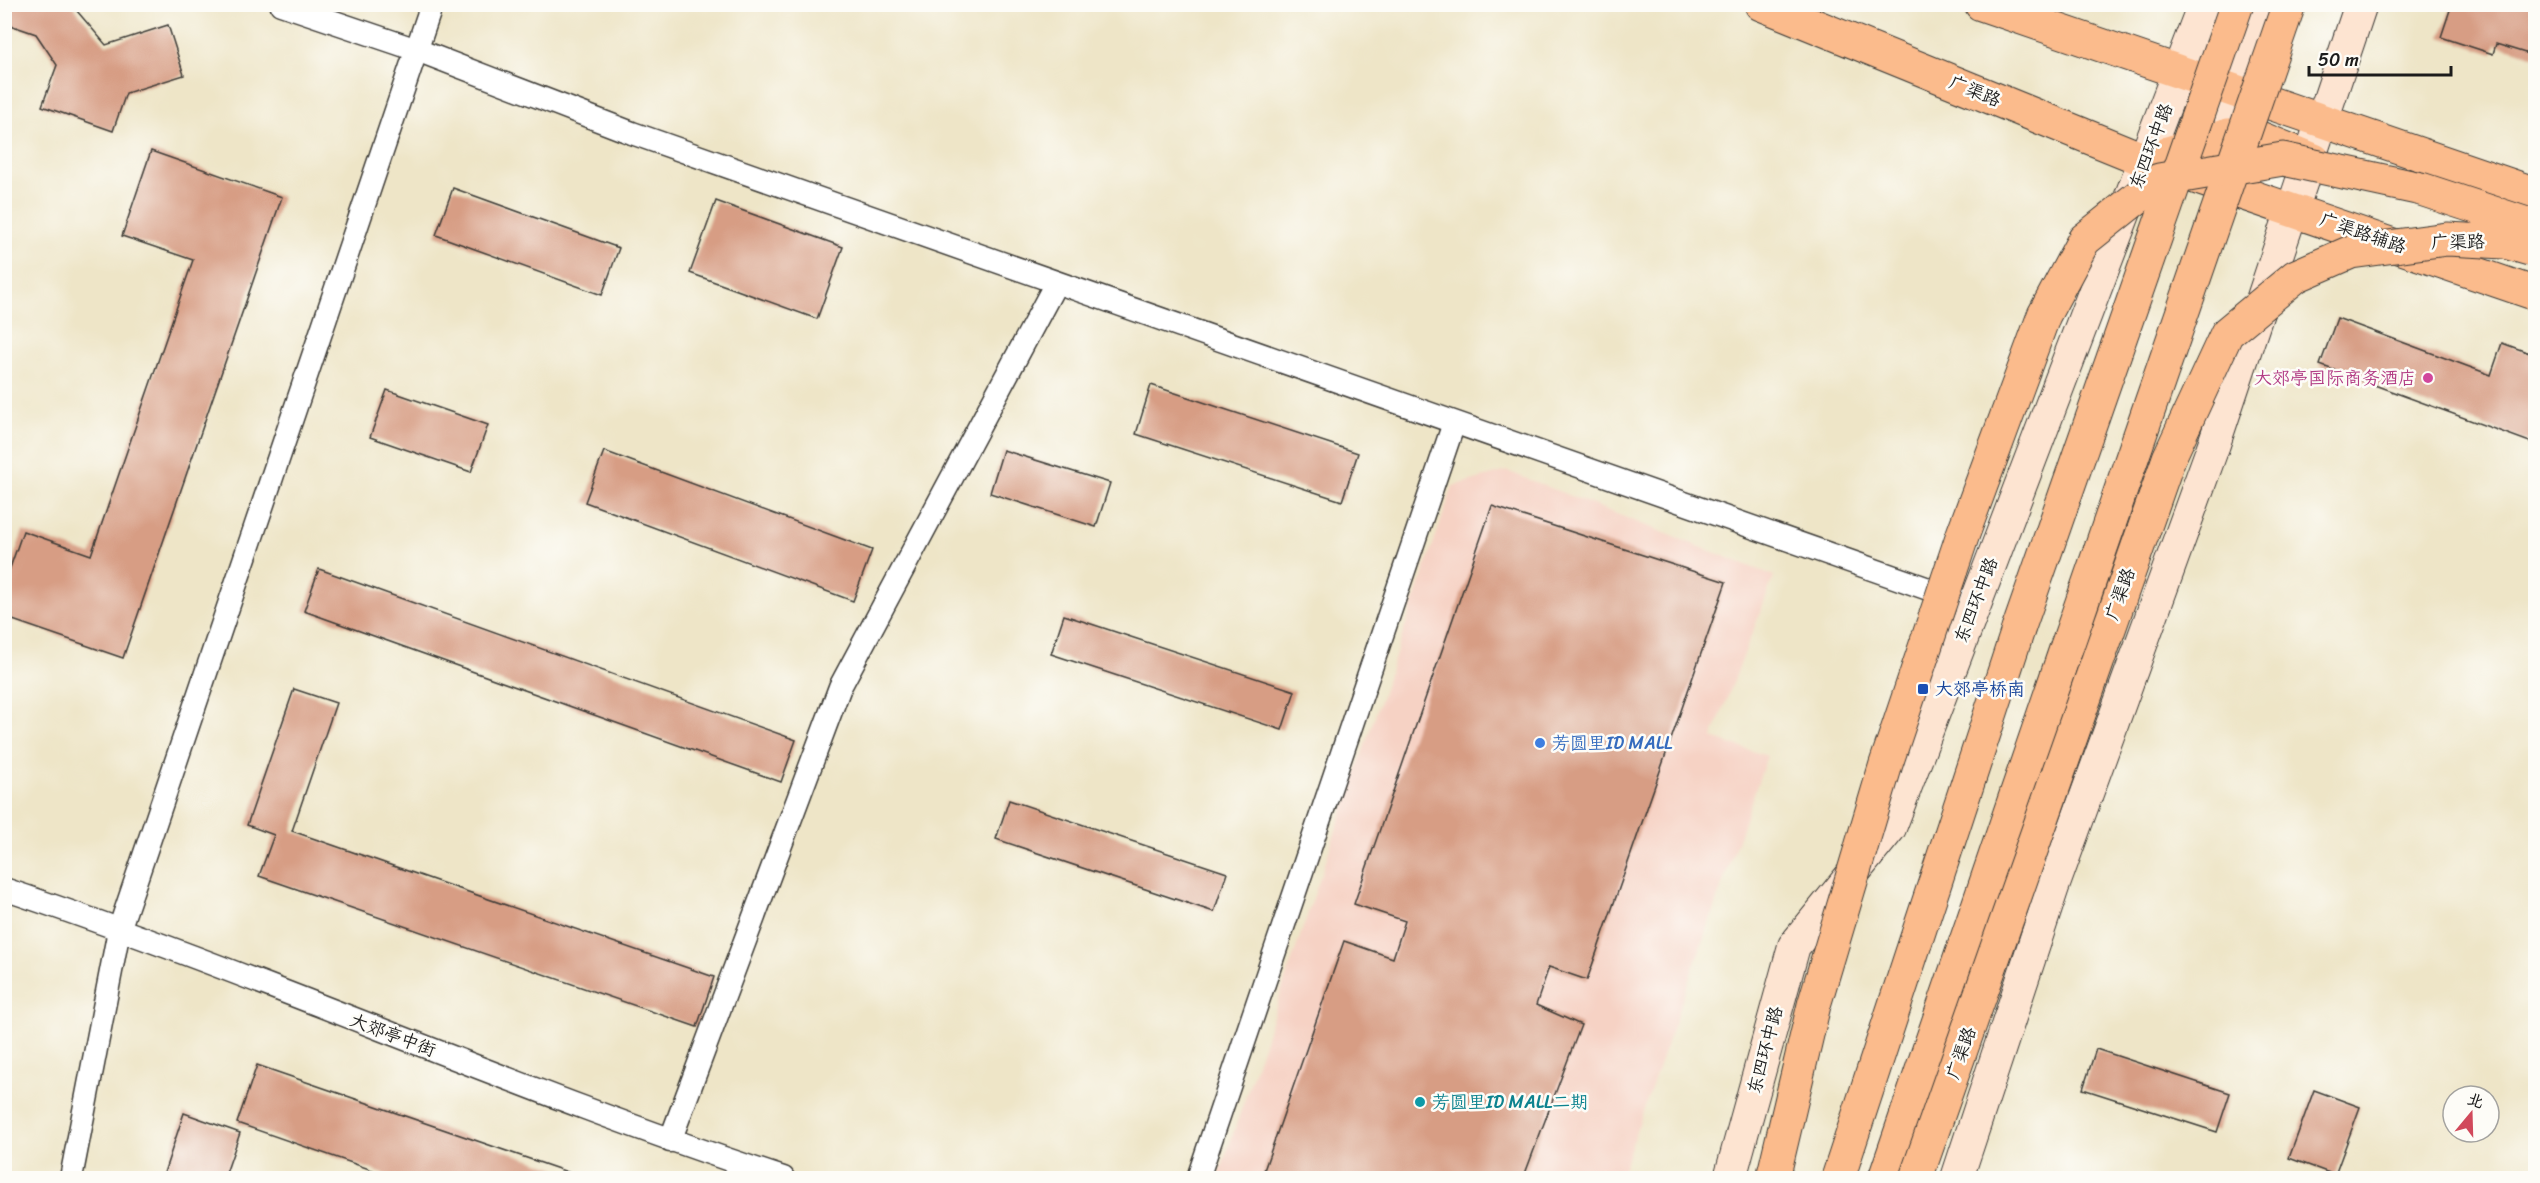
<svg xmlns="http://www.w3.org/2000/svg" width="2540" height="1183" viewBox="0 0 2540 1183" font-family="Sriracha,'LXGW WenKai TC',sans-serif">
	<style>
		.built { fill: #f6d2c4 }
		.building { fill: #d79d84 }
		.lines { fill: none; stroke-linecap: round; stroke-linejoin: round }
		.minor-casing { stroke: #3c3a36; stroke-width: 25 }
		.secondary-casing { stroke: #3c3a36; stroke-width: 34 }
		.primary-casing { stroke: #3c3a36; stroke-width: 35 }
		.trunk-casing { stroke: #3c3a36; stroke-width: 35 }
		.minor { stroke: #fff; stroke-width: 22 }
		.secondary { stroke: #fde4d1; stroke-width: 32 }
		.primary { stroke: #fbbb8c; stroke-width: 33 }
		.trunk { stroke: #fbbb8c; stroke-width: 33 }
		.trunk-bridge-casing { stroke: #3c3a36; stroke-width: 35; stroke-linecap: butt }
		.trunk-bridge { stroke: #fbbb8c; stroke-width: 33 }
		.hotel-dot { fill: #d1479c; stroke: #fdfcf7; stroke-width: 2 }
		.transit-dot { fill: #1a4fb4; stroke: #fdfcf7; stroke-width: 2 }
		.shop-dot { fill: #3f7fe0; stroke: #fdfcf7; stroke-width: 2 }
		.culture-dot { fill: #0f9aa8; stroke: #fdfcf7; stroke-width: 2 }
		.labels { text-anchor: middle; stroke-width: 5; stroke-linejoin: round; paint-order: stroke }
		.street-label { font-size: 18px; fill: #1c1c1c; stroke: #fdfcf7 }
		.hotel-label { font-size: 18px; fill: #b23c85; stroke: #fdfcf7; text-anchor: end }
		.transit-label { font-size: 18px; fill: #164399; stroke: #fdfcf7; text-anchor: start }
		.shop-label { font-size: 18px; fill: #366cbe; stroke: #fdfcf7; text-anchor: start }
		.culture-label { font-size: 18px; fill: #0d838f; stroke: #fdfcf7; text-anchor: start }
	</style>
	<rect width="100%" height="100%" fill="#fdfcf7"/>
	<filter id="ink" filterUnits="userSpaceOnUse"><feTurbulence type="fractalNoise" baseFrequency=".0167" numOctaves="2"/><feDisplacementMap in="SourceGraphic" scale="12" xChannelSelector="R" yChannelSelector="G"/><feConvolveMatrix kernelMatrix="1 2 1 2 8 2 1 2 1" color-interpolation-filters="sRGB"/></filter>
	<filter id="wash" filterUnits="userSpaceOnUse"><feTurbulence type="fractalNoise" baseFrequency=".008" numOctaves="4" result="noise"/><feDisplacementMap in="SourceGraphic" scale="24" xChannelSelector="R" yChannelSelector="G"/><feGaussianBlur stdDeviation="1.35" result="paint"/><feColorMatrix in="noise" values="0 0 0 0 0 0 0 0 0 0 0 0 0 0 0 0 0 1.4 0 .05"/><feComposite in="paint" operator="in"/></filter>
	<g filter="url(#wash)">
		<rect width="100%" height="100%" fill="#eee5c7"/>
		<!-- built -->
		<polygon class="built" points="1507,471 1774,576 1712,738 1767,756 1620,1178 1218,1178 1453,486"/>
		<g id="blocks">
			<!-- building -->
			<g class="building">
				<polygon points="4,4 71,4 106,45 168,25 184,75 126,93 113,131 42,106 57,65 36,34 4,23"/>
				<polygon points="2452,4 2535,4 2535,56 2496,44 2493,54 2441,37"/>
				<polygon points="151,151 282,197 123,658 4,617 4,585 23,531 91,555 193,260 122,236"/>
				<polygon points="453,188 619,248 602,295 436,235"/>
				<polygon points="716,201 843,247 817,319 690,273"/>
				<polygon points="2337,318 2491,375 2502,343 2535,355 2535,444 2320,365"/>
				<polygon points="1151,385 1358,453 1342,501 1136,434"/>
				<polygon points="387,390 488,425 471,472 370,437"/>
				<polygon points="1003,450 1110,483 1096,527 990,493"/>
				<polygon points="604,451 872,550 853,601 585,502"/>
				<polygon points="1492,506 1726,582 1587,980 1549,967 1536,1005 1581,1025 1523,1179 1261,1179 1344,941 1393,958 1405,921 1354,904"/>
				<polygon points="319,569 796,740 781,782 304,611"/>
				<polygon points="1064,615 1295,691 1282,730 1051,654"/>
				<polygon points="294,689 336,703 292,831 714,977 697,1027 259,876 274,835 247,825"/>
				<polygon points="1009,800 1227,873 1214,912 996,839"/>
				<polygon points="2096,1049 2230,1093 2217,1132 2083,1089"/>
				<polygon points="257,1065 579,1176 578,1179 398,1179 237,1123"/>
				<polygon points="2314,1090 2360,1107 2335,1175 2289,1158"/>
				<polygon points="184,1113 240,1133 224,1179 162,1179"/>
			</g>
		</g>
	</g>
	<g filter="url(#ink)">
		<use href="#blocks" fill-opacity="0" stroke="#3c3a36" stroke-width="1.5"/>
		<g class="lines">
			<!-- minor casing -->
			<g class="minor-casing">
				<g id="minor">
					<polyline points="281,4 417,50 632,133 1974,605"/>
					<path d="M 4,889 C 267,977 520,1092 783,1178"/>
					<polyline points="670,1141 840,687 1056,283"/>
					<polyline points="71,1178 119,930 432,4"/>
					<polyline points="1198,1178 1454,423"/>
				</g>
			</g>
			<!-- secondary casing -->
			<g class="secondary-casing">
				<g id="secondary">
					<polyline points="2224,160 2236,91 2266,4"/>
					<polyline points="1730,1178 1794,946 1890,828 2204,4"/>
					<polyline points="1957,1178 2053,887 2214,444 2361,4"/>
				</g>
			</g>
			<!-- primary casing -->
			<g class="primary-casing">
				<g id="primary">
					<polyline points="1761,4 2145,160 2536,294"/>
					<polyline points="1981,4 2536,194"/>
					<polyline points="2164,154 2228,135 2250,134 2314,160"/>
				</g>
			</g>
			<!-- trunk casing -->
			<g class="trunk-casing">
				<g id="trunk">
					<polyline points="1838,1178 2018,630"/>
					<polyline points="1885,1178 2067,646"/>
				</g>
			</g>
			<!-- minor -->
			<use href="#minor" class="minor"/>
			<!-- secondary -->
			<use href="#secondary" class="secondary"/>
			<!-- primary -->
			<use href="#primary" class="primary"/>
			<!-- trunk -->
			<use href="#trunk" class="trunk"/>
			<!-- trunk-bridge casing -->
			<g class="trunk-bridge-casing">
				<g id="trunk-bridge">
					<polyline points="2018,630 2237,4"/>
					<polyline points="2067,646 2289,4"/>
					<polyline points="1773,1178 1814,1005 1886,764 1963,534 2044,315 2084,240 2159,180 2283,159 2421,189 2536,227"/>
					<polyline points="1916,1178 2169,458 2227,333 2296,276 2351,252 2447,239 2505,242 2536,251"/>
				</g>
			</g>
			<!-- trunk-bridge -->
			<use href="#trunk-bridge" class="trunk-bridge"/>
		</g>
	</g>
	<!-- markers -->
	<circle class="hotel-dot" cx="2428" cy="378" r="6"/>
	<rect class="transit-dot" x="1917" y="683" width="12" height="12" rx="3"/>
	<circle class="shop-dot" cx="1540" cy="743" r="6"/>
	<circle class="culture-dot" cx="1420" cy="1102" r="6"/>
	<g class="labels">
		<!-- street labels -->
		<g class="street-label">
			<text transform="translate(1975 91) rotate(22)" y="6">广渠路</text>
			<text transform="translate(2151 146) rotate(-69)" y="6">东四环中路</text>
			<text transform="translate(2363 233) rotate(19)" y="6">广渠路辅路</text>
			<text transform="translate(2458 242) rotate(-1)" y="6">广渠路</text>
			<text transform="translate(2120 594) rotate(-70)" y="6">广渠路</text>
			<text transform="translate(1976 600) rotate(-69)" y="6">东四环中路</text>
			<text transform="translate(393 1035) rotate(21)" y="6">大郊亭中街</text>
			<text transform="translate(1765 1050) rotate(-75)" y="6">东四环中路</text>
			<text transform="translate(1961 1053) rotate(-70)" y="6">广渠路</text>
		</g>
		<!-- hotel labels -->
		<g class="hotel-label">
			<text x="2416" y="384">大郊亭国际商务酒店</text>
		</g>
		<!-- transit labels -->
		<g class="transit-label">
			<text x="1935" y="695">大郊亭桥南</text>
		</g>
		<!-- shop labels -->
		<g class="shop-label">
			<text x="1552" y="749">芳圆里ID MALL</text>
		</g>
		<!-- culture labels -->
		<g class="culture-label">
			<text x="1432" y="1108">芳圆里ID MALL二期</text>
		</g>
	</g>
	<!-- margin -->
	<rect width="2540" height="1183" fill="none" stroke="#fdfcf7" stroke-width="24"/>
	<!-- north arrow -->
	<g transform="translate(2471 1114) rotate(19)"><circle r="28" fill="#fdfcf7" stroke="#a3a29f" stroke-width="1.5"/>
	<path d="M0-4.5L10 22L0 15L-10 22Z" fill="#d1495b"/>
	<text y="-9" font-size="16" font-weight="bold" text-anchor="middle" fill="#1c1c1c">北</text>
	</g>
	<!-- scale -->
	<path d="M2309 66v9h142v-9" fill="none" stroke="#1c1c1c" stroke-width="3"/>
	<text x="2318" y="66" font-size="18" fill="#1c1c1c" stroke="#fdfcf7" stroke-width="4.5" paint-order="stroke">50 m</text>
</svg>
